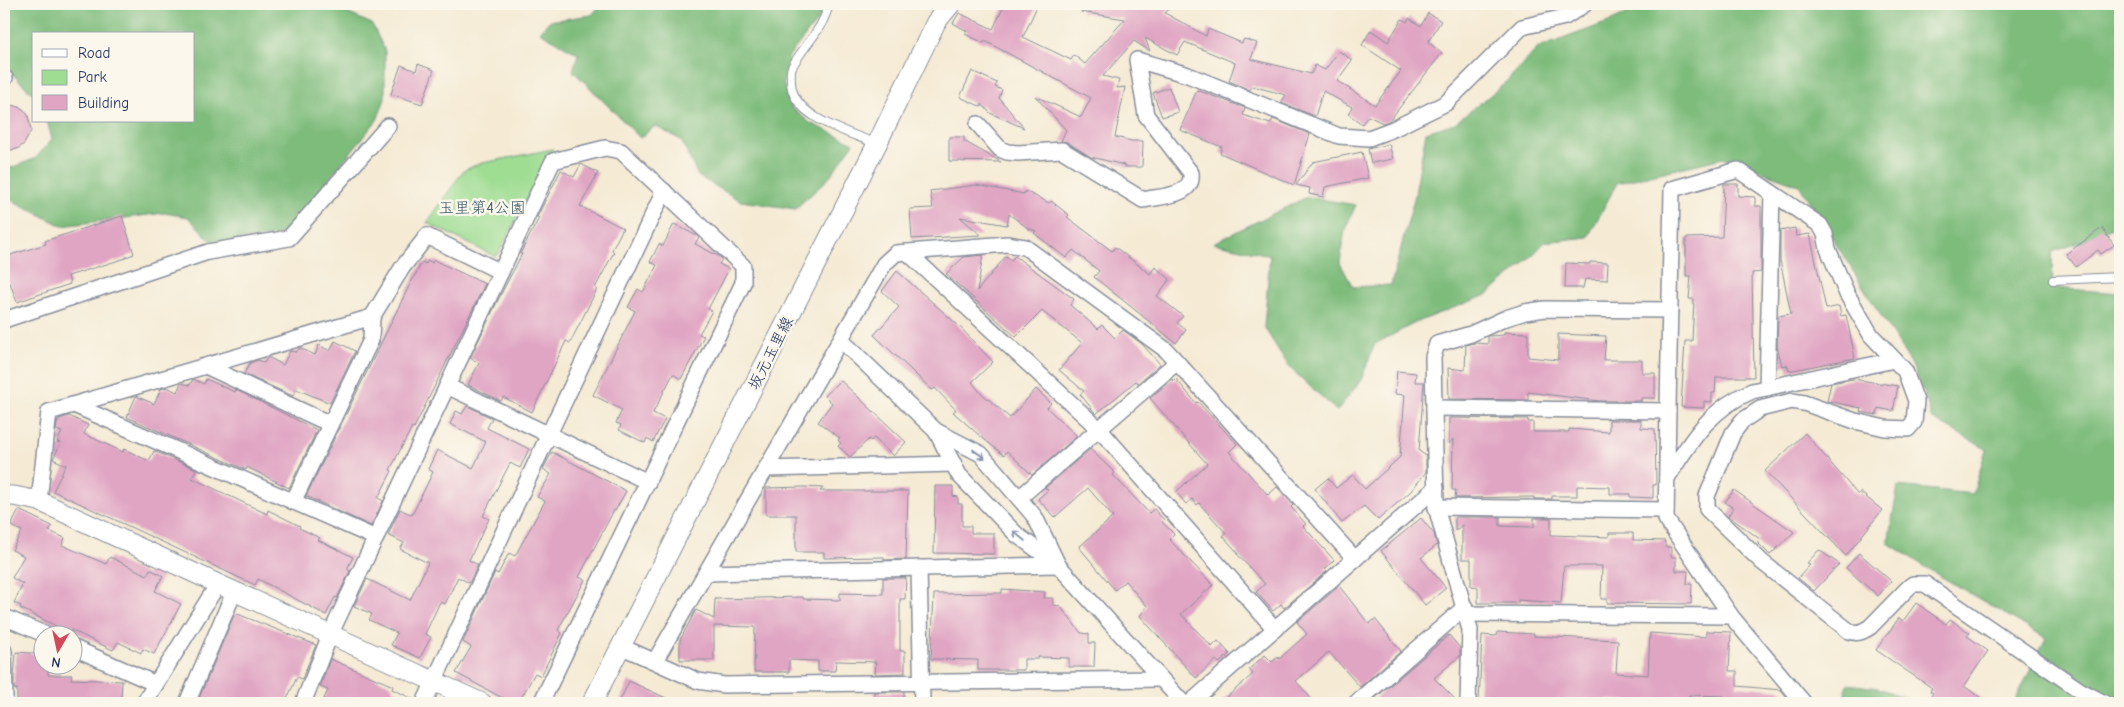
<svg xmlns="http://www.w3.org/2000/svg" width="2124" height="707" viewBox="0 0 2124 707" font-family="'Comic Neue','Klee One',sans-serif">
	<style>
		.green { fill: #9edd92; stroke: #5c8678 }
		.forest { fill: #7ebc7c; stroke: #4c766d }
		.building { fill: #e0a5c3 }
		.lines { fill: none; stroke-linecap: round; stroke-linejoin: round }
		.service-casing { stroke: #888d9a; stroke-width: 10 }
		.minor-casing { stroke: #888d9a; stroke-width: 18 }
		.tertiary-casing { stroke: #888d9a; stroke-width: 21 }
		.service { stroke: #fff; stroke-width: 8 }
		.minor { stroke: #fff; stroke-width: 15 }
		.tertiary { stroke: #fff; stroke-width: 19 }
		.oneway { stroke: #8d97ae }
		.labels { text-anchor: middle; stroke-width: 5; stroke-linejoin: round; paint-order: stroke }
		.park-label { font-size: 16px; fill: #3c5a6b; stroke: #fbf7ec }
		.street-label { font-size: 16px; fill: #1b2f5e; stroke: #fbf7ec }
	</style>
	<rect width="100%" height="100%" fill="#fbf7ec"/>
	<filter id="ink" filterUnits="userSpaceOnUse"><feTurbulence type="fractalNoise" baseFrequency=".02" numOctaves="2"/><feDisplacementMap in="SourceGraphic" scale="10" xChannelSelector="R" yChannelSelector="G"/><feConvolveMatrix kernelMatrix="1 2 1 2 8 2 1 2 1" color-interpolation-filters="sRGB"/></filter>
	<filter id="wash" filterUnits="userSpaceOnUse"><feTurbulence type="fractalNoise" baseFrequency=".0096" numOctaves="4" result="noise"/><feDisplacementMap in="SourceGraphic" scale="20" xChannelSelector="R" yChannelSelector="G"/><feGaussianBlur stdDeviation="1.12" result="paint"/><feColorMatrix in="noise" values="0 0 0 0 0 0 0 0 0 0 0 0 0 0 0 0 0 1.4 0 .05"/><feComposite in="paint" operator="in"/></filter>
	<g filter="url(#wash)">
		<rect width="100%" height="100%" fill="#f5ebd5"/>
		<!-- green -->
		<polygon class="green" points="553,149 498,254 494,256 427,223 463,171 478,164"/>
		<!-- forest -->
		<g class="forest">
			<polygon points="4,4 327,4 372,24 385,51 385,99 377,120 288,229 276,236 213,243 188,217 164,213 62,226 4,196 4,170 6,170 36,158 52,139 47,121 194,121 194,34 34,34 34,95 8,70 4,71"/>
			<polygon points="601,4 822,4 820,17 789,56 783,83 792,108 810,123 854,143 827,180 795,209 741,201 698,176 681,140 655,126 640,138 573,71 578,54 540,32 549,21 592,15"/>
			<polygon points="1645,4 2120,4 2120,134 2116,132 2120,223 2081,242 2052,252 2053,288 2120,293 2120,703 2014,703 2046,638 1935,573 1888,543 1898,486 1973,494 1986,449 1931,418 1927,402 1912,365 1799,185 1723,158 1617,183 1588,237 1545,242 1525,263 1487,295 1417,322 1375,344 1361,380 1337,411 1289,367 1264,327 1270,255 1213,243 1307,197 1356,205 1345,229 1340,263 1353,287 1391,285 1414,199 1426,132 1455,123 1503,85 1538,48 1614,20"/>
			<polygon points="1847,684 1878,688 1920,703 1843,703"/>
		</g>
		<g id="blocks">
			<!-- building -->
			<g class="building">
				<polygon points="1005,4 1038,4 1023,37 1071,60 1074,55 1085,64 1125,19 1081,12 1082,4 1175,4 1165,13 1206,36 1208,29 1242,43 1244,39 1257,43 1251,59 1311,74 1315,65 1325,70 1339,51 1352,60 1337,81 1375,105 1401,71 1362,45 1371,30 1388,42 1402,19 1407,22 1409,18 1421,26 1428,13 1441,21 1428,42 1442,53 1389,121 1383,123 1368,116 1362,124 1348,114 1352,107 1323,91 1315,116 1281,103 1286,95 1252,86 1250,90 1229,81 1235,63 1185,42 1177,55 1145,38 1150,51 1134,41 1103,76 1119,80 1117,88 1125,87 1115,137 1132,141 1143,141 1142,167 1124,167 1124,165 1091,157 1067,142 1061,141 1066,130 1035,96 1081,117 1091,98 985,41 984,43 965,34 967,31 953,23 959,13 993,29"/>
				<polygon points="418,64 434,70 422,104 391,94 401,65 416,71"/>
				<polygon points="972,71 997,83 995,87 1002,90 999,98 1024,128 990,113 982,104 982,107 960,97"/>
				<polygon points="1169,87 1178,112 1162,117 1153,93"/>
				<polygon points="1197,90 1245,108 1243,115 1270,124 1273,119 1310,134 1294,185 1220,153 1222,147 1180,130"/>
				<polygon points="4,104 16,106 23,109 28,115 31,131 24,144 17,149 4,151"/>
				<polygon points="949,137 964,137 964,141 1001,162 949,161"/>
				<polygon points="1389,144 1393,159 1371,163 1368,149"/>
				<polygon points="1362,152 1368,178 1325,187 1323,197 1309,194 1310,188 1296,185 1313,162"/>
				<polygon points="581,164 598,173 580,206 623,228 612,250 614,252 595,288 597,289 570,343 566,341 532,412 503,397 501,401 468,385 479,363 470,358 502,292 522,254 520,254 539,218 537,217 561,170 574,177"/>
				<polygon points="1724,184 1738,184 1738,196 1755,197 1755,206 1761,206 1761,272 1752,273 1754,377 1716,377 1715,393 1712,393 1712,402 1704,401 1704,408 1681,407 1685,341 1692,341 1694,299 1689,299 1691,276 1686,276 1686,238 1722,237"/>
				<polygon points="976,185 1024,194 1025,191 1049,203 1051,201 1069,215 1067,217 1112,251 1115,247 1150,274 1155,267 1170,279 1157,296 1183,316 1177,323 1186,330 1176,343 1094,277 1099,271 1073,250 1066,258 1034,233 1036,231 1029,229 1009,214 1007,225 960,217 981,235 912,239 910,209 933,208 930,191"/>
				<polygon points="122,216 134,254 126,257 126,258 68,276 70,284 17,302 10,283 4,285 4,257 46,244 45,241"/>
				<polygon points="674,224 699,237 695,244 720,257 722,259 719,264 729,269 708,309 712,311 699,334 704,336 681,379 673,374 653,413 665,419 653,442 647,438 645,443 619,430 621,425 616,423 622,410 593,395 635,311 628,307 638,289 643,292 657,265 650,262 659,244 663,246"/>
				<polygon points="1795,228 1796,236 1810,234 1826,309 1839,306 1841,316 1846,315 1855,358 1789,371 1787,365 1782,366 1777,346 1778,316 1791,314 1780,260 1780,231"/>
				<polygon points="2102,228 2114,245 2101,254 2098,250 2076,267 2066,254"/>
				<polygon points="983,255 977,291 1006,256 1011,260 1015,256 1074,299 1070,305 1098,329 1102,325 1115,338 1123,330 1142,344 1160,364 1138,383 1136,381 1096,414 1080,394 1084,391 1059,370 1082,343 1042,311 1016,337 946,274 964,257"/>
				<polygon points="428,260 432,263 434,260 485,284 414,428 412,427 390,470 392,471 378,498 383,501 371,526 306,496 407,290 422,262 426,264"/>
				<polygon points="1590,262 1608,263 1607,280 1585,279 1583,288 1565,288 1566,263 1590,264"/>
				<polygon points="897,271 958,325 993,362 972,382 980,392 1010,418 1036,389 1051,403 1047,408 1077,436 1032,475 1007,451 1004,455 980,436 953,412 956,410 935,388 932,390 874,335 899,307 882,291"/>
				<polygon points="1504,332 1528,333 1528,357 1558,360 1558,334 1606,336 1604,360 1642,360 1642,373 1655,373 1655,398 1641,398 1641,401 1599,401 1528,392 1528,400 1449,399 1448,368 1465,370 1466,345 1474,343 1488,344 1488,336 1504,335"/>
				<polygon points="335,341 355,351 330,403 296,389 293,396 244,374 250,363 258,360 264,363 268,357 283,365 290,351 296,352 300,348 315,355 319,345 330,351"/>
				<polygon points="1397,371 1416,373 1415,382 1424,382 1419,451 1426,456 1426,472 1411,491 1378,520 1364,506 1342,523 1315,489 1328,478 1336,488 1353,475 1365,489 1400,457 1405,395 1395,394"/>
				<polygon points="193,379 204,384 206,379 235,392 236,390 317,430 289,488 247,467 246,470 127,417 136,396 154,404 161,389 167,387 177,392 181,383 190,385"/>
				<polygon points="1172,379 1174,381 1176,379 1196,403 1198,402 1237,444 1229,452 1268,495 1277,487 1293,505 1291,507 1306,524 1303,526 1334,560 1325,569 1327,571 1284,608 1281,604 1273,611 1256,592 1265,584 1237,554 1238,553 1223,536 1226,533 1199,503 1197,505 1192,499 1186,504 1176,492 1207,464 1150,398"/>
				<polygon points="1853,379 1898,386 1893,411 1878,408 1877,415 1860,412 1861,408 1827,401 1831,383"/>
				<polygon points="840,380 906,442 893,456 874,438 871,441 869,439 850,457 838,446 841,443 838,440 840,438 818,422 832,403 825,396"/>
				<polygon points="467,406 492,418 487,428 529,449 520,468 510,463 483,516 489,519 469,560 478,565 469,583 458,577 445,604 440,602 425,634 431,637 420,658 391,645 397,633 369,620 372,614 354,606 367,579 410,600 428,563 400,549 404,543 388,535 400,509 412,515 433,472 428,469 437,450 473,468 486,442 450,424 456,411 462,414"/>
				<polygon points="69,416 88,425 84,434 123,452 124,449 149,461 154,451 196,469 192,478 267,514 268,510 300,526 299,528 320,538 318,540 353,557 347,569 350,571 337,598 335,597 326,615 258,579 255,585 53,491 66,465 53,459 61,443 57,442 62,432 56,430 57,424 59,419"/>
				<polygon points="1449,418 1528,419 1528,422 1533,422 1533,432 1569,432 1569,429 1609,432 1609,420 1641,420 1641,428 1655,429 1656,485 1653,485 1653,498 1630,497 1630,494 1610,494 1610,487 1577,486 1577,496 1552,496 1552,499 1534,499 1534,497 1455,498 1456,490 1452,490 1453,439 1449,444"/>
				<polygon points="1805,433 1858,495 1860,492 1882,510 1846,556 1765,471"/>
				<polygon points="1090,449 1115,473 1113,475 1149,513 1154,509 1164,520 1162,522 1174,534 1169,539 1213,585 1181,614 1212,647 1218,641 1230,654 1219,663 1216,660 1196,678 1140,616 1147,606 1125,581 1115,590 1079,547 1113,517 1088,488 1055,517 1038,499 1048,490 1045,488"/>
				<polygon points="552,452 626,491 615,511 614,510 579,577 585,580 558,630 562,633 541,676 535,673 519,702 512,698 510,702 456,673 471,647 463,642 495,572 498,574 509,553 515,556 545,501 537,497 551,474 543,469"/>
				<polygon points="935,486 953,486 953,496 958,497 958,504 962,504 962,526 971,526 971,533 994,533 994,554 934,553"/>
				<polygon points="804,487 823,488 820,491 908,491 906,559 884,560 884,557 824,558 824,552 796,552 796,515 766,515 766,488"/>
				<polygon points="1734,490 1794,532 1770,555 1757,542 1760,539 1728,516 1733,508 1725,502"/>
				<polygon points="19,510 52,526 49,531 65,538 62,545 106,564 110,557 147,575 150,569 163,576 155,591 181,604 154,654 143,649 141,653 118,642 113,650 71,630 70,633 20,608 21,606 14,603 23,584 12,578 24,556 12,550 22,531 11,526"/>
				<polygon points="1455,517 1500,517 1500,526 1534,527 1534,518 1551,518 1551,535 1609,537 1609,533 1633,533 1633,540 1665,541 1665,547 1671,547 1671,557 1676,557 1676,571 1688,571 1687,584 1692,584 1691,604 1607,603 1607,599 1601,599 1602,566 1564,566 1561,603 1518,600 1518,603 1478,603 1478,587 1471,586 1471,559 1462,559 1462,525 1455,531"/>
				<polygon points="1421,518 1434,534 1437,545 1421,558 1446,588 1425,605 1381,551"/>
				<polygon points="1819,550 1839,564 1814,591 1798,578 1810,565 1807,563"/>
				<polygon points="1859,553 1891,581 1878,596 1846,568"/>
				<polygon points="883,578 906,578 905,599 900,599 900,651 905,651 905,673 875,674 876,662 836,661 835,671 818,671 818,661 789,660 789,672 754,672 755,627 714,626 714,660 680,660 680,640 696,610 714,619 715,599 803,597 803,599 840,600 840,593 883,594"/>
				<polygon points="1339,586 1369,624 1375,619 1401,651 1360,687 1329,652 1296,681 1315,703 1220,703 1253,674 1249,669 1265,655 1272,662 1278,657 1279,659 1307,634 1297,622"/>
				<polygon points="1002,589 1045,592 1044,598 1053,598 1053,605 1060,606 1081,633 1089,634 1089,643 1095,643 1094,667 1069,667 1069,658 1038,657 1038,659 1024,659 1024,670 978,670 978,660 931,659 934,594 1002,593"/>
				<polygon points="1916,603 1946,624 1950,619 1970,633 1967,636 1988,651 1964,686 1988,703 1938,703 1930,697 1933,693 1930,691 1932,688 1876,650 1899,618 1903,621"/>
				<polygon points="235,613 316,645 302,679 297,677 285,703 197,703"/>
				<polygon points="1706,631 1731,632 1729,671 1737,671 1737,686 1781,690 1792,703 1723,703 1724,696 1689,695 1689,703 1631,703 1631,701 1599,700 1599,703 1479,703 1482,635 1496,636 1497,632 1534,634 1534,636 1618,640 1616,673 1648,675 1650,633 1706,637"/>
				<polygon points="1449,635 1460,648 1460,656 1434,678 1459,703 1374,703 1372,701"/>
				<polygon points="16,652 42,654 42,664 48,664 48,675 72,675 71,679 122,681 121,698 119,697 119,703 50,701 50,703 17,703 17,689 14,689 14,677"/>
				<polygon points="330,659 393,686 392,689 415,700 415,703 322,703 328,690 320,687"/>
				<polygon points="629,681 677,703 619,703"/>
				<rect x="874" y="692" width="30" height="11"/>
			</g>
		</g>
	</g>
	<g filter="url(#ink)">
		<use href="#blocks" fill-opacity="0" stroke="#888d9a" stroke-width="1"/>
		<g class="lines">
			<!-- service casing -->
			<g class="service-casing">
				<g id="service">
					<path d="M 829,4 C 822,32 805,43 792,67 C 790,71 791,77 791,82 C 792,118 849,132 877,144"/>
					<polyline points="2053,280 2120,277"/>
				</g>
			</g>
			<!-- minor casing -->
			<g class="minor-casing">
				<g id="minor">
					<polyline points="4,78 5,78"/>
					<path d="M 978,124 L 1000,149 L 1007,152 L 1018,153 L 1062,150 L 1143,200 C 1160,196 1194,197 1191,173 L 1146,115 L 1137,60 L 1188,75 L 1339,136 L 1369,138 L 1393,129 L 1446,103 L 1522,27 L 1565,17 L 1585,4"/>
					<polyline points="907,252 1099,429 1275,629"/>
					<polyline points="4,320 208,252 289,238 388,126"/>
					<polyline points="841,340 936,431 981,454 1035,517 1057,563"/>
					<polyline points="208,367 330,424"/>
					<polyline points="447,386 648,482"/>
					<polyline points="1767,388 1772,193"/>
					<polyline points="74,405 376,538"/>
					<polyline points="1434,408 1668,411"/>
					<polyline points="936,431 959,475 1017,535 1058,565 1183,703"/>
					<polyline points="766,469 954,464"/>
					<path d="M 1667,478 C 1691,441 1709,409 1752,391 L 1894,360"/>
					<polyline points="1019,498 1177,362"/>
					<polyline points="39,501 49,412 372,317"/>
					<polyline points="293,502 371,340 372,317 402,268 427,236 501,272"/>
					<polyline points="1436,507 1666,510"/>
					<polyline points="919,568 922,703"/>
					<polyline points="706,573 1058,565"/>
					<polyline points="1466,614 1731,616"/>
					<polyline points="4,617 44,634"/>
					<polyline points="620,646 698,681 724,685 1161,679"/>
					<polyline points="72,647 156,684"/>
					<polyline points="4,651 5,703"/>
					<polyline points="655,661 884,264 896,253 1007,244 1025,247 1166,350 1355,559"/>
					<polyline points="144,703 218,584"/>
					<polyline points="187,703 234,592"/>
					<polyline points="303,703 330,635 553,161 605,148 621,151 743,266 743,283 541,703"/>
					<polyline points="424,703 549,434 664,191"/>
					<polyline points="1190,703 1436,488"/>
					<polyline points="1356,703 1465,607"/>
					<polyline points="1468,703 1470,630 1436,507 1433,357 1437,344 1471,334 1506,318 1525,312 1545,309 1670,310"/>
					<path d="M 1804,703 L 1731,616 L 1666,519 L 1672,189 L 1738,170 L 1820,225 L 1825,234 L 1828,249 L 1847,294 L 1871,335 L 1905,371 L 1916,401 L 1914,422 L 1908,429 L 1885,428 L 1855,421 L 1804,403 L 1792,401 L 1760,409 L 1742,421 L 1733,433 L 1707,496 L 1707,509 L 1762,562 L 1849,631 C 1858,634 1862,632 1870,627 L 1909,587 L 1913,584 L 1925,584 L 2081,691 L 2104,703"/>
				</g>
			</g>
			<!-- tertiary casing -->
			<g class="tertiary-casing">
				<g id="tertiary">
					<polyline points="4,496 14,496 39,501 218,584 482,703"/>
					<polyline points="592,703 877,144 936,22 951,4"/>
				</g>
			</g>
			<!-- service -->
			<use href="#service" class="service"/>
			<!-- minor -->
			<use href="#minor" class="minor"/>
			<!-- tertiary -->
			<use href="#tertiary" class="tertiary"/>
		</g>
		<!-- one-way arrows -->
		<defs><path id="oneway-shaft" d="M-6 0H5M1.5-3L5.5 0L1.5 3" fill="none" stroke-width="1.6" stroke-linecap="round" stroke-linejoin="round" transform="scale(1.25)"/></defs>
		<g class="oneway">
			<use href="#oneway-shaft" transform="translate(979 454) rotate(36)"/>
			<use href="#oneway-shaft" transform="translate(1019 536) rotate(-140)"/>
		</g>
	</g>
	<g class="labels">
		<!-- park labels -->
		<g class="park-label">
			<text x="482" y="213">玉里第4公園</text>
		</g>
		<!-- street labels -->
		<g class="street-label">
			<text transform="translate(770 353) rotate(-63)" y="6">坂元玉里線</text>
		</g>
	</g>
	<!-- margin -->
	<rect width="2124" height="707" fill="none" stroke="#fbf7ec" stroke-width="20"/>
	<!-- legend -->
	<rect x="32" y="32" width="162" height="90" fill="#fbf7ec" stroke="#a1a7b3"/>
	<rect x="42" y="49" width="25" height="8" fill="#ffffff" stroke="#a1a7b3"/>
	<text x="78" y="58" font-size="15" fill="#1b2f5e">Road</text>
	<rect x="42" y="70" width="25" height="15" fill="#9edd92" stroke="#a1a7b3"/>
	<text x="78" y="82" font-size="15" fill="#1b2f5e">Park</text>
	<rect x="42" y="95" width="25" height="15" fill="#e0a5c3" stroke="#a1a7b3"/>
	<text x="78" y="108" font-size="15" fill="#1b2f5e">Building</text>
	<!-- north arrow -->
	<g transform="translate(58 650) rotate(189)"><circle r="24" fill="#fbf7ec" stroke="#a1a7b3"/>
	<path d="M0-4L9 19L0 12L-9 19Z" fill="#d1495b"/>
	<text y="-8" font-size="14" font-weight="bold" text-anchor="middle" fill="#1b2f5e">N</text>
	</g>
</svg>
